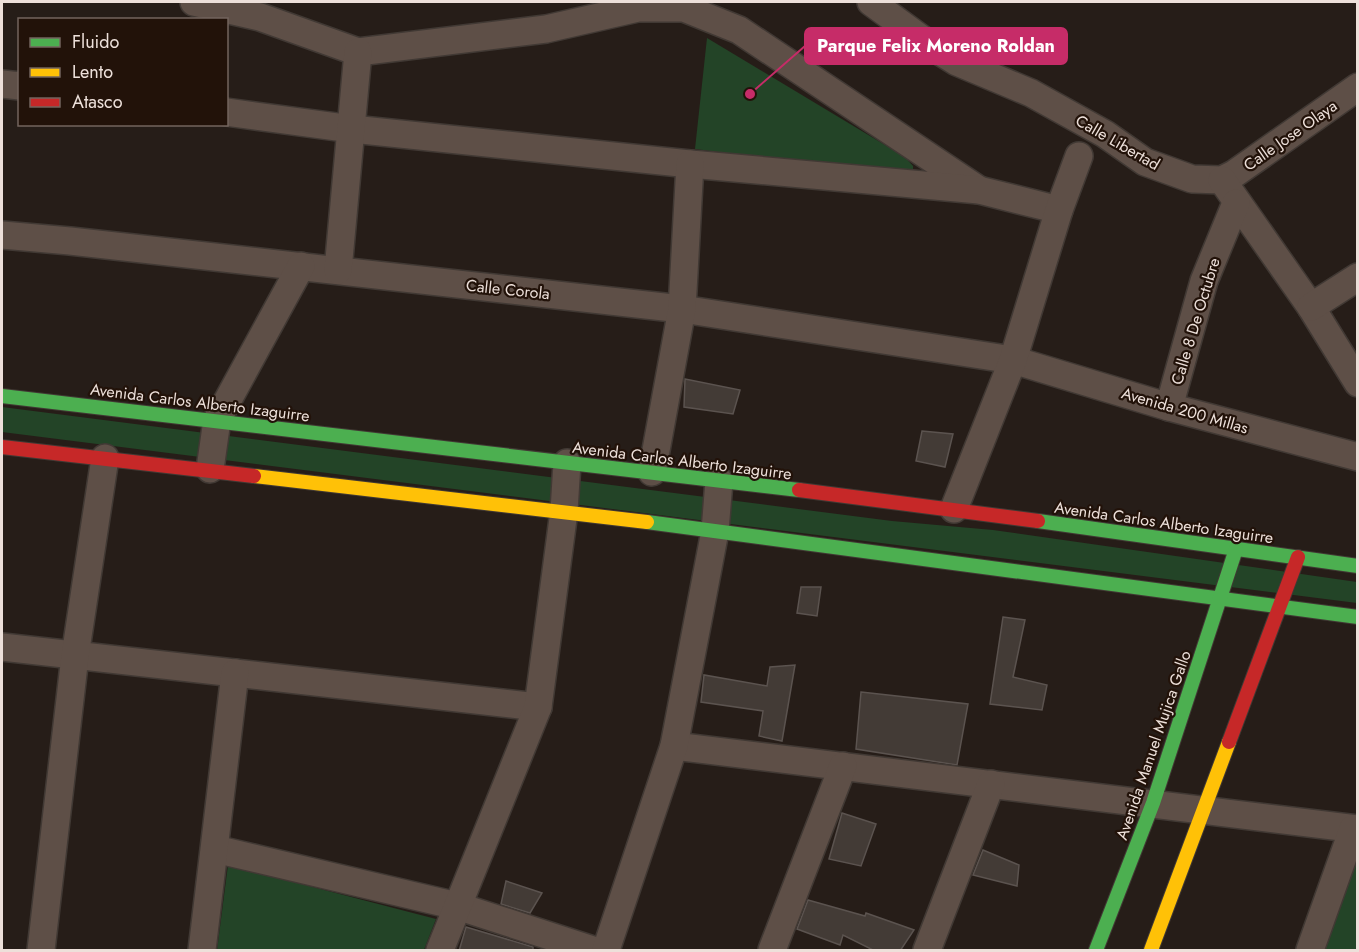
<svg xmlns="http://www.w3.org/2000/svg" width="1359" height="952" viewBox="0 0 1359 952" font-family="Jost,sans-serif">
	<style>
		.green { fill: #234427 }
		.building { fill: #433b36; stroke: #5b534f; stroke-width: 1.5 }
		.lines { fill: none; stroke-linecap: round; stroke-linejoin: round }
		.street-casing { stroke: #413934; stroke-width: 30 }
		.fast-casing { stroke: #413934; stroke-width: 16 }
		.slow-casing { stroke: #413934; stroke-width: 16 }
		.jam-casing { stroke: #413934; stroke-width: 16 }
		.street { stroke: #5e4f47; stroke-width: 27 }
		.fast { stroke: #4caf50; stroke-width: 14 }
		.slow { stroke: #ffc107; stroke-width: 14 }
		.jam { stroke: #c62828; stroke-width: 14 }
		.labels { text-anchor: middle; stroke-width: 4.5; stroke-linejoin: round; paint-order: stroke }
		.street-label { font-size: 16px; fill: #ede0da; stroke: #221209 }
		.leader { fill: none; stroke: #c62c68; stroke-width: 2 }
		.callout-dot { fill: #c62c68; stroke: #221209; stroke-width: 2 }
		.callout { fill: #c62c68; stroke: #c62c68; stroke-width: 2 }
		.callout-label { font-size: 18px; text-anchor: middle; font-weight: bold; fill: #fff }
	</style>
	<rect width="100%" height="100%" fill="#261d18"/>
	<!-- green -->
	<g class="green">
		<polygon points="707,38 905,157 913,166 913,171 902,175 695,149"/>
		<polygon points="2,407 892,521 993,530 1357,582 1357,603 2,432"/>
		<polygon points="1357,844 1357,950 1316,950"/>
		<polygon points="228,865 436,919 424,950 217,950"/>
	</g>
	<!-- building -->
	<g class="building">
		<polygon points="685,379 740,390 733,414 684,407"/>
		<polygon points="922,431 953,434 945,467 916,461"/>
		<polygon points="801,587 821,587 817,616 797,613"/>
		<polygon points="1003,617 1025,620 1013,677 1047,685 1042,710 990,704"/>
		<polygon points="795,665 782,741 759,736 763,711 701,702 704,675 767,686 770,667"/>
		<polygon points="861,692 968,704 957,765 856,749"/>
		<polygon points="842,813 876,824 861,866 829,859"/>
		<polygon points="983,850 1019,865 1017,886 973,875"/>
		<polygon points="506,881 542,893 530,913 501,904"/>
		<polygon points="808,900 865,916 866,913 914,930 900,951 875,951 843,935 840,945 797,929"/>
		<polygon points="466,927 533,947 533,951 459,951"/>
	</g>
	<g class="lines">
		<!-- street casing -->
		<g class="street-casing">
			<g id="street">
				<polyline points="194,2 260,17 358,52 546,29 638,8 684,8 739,30 979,190"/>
				<polyline points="871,2 930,45 957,62 1031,93 1105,134 1145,162 1192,179 1222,180 1234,174 1358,87"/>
				<polyline points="2,84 20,86"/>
				<polyline points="226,112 352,129 690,164 979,190 1059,210"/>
				<polyline points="1222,180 1311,307 1358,383"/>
				<polyline points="2,235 70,241 682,309 1013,360 1169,407 1358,457"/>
				<polyline points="338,270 358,52"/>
				<polyline points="1311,307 1358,277"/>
				<polyline points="1169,407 1204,281 1236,203"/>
				<polyline points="210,469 217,420 301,266"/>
				<polyline points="652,472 682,309 690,164"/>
				<polyline points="954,509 1013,360 1059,210 1079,156"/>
				<polyline points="2,647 538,707"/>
				<polyline points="674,746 1358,829"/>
				<polyline points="215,849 457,906 593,950"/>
				<polyline points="41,950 75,656 105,458"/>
				<polyline points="202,950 235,673"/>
				<polyline points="440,950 538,707 564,511 567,463"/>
				<polyline points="606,950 674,746 715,531 719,481"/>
				<polyline points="772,950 843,766"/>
				<polyline points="927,950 991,784"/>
				<polyline points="1310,950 1353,829"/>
			</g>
		</g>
		<!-- fast casing -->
		<g class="fast-casing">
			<g id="fast">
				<polyline points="2,396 799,490"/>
				<polyline points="1038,521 1358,566"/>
				<polyline points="647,522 1358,617"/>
				<polyline points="1096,950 1153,803 1236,549"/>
			</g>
		</g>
		<!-- slow casing -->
		<g class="slow-casing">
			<g id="slow">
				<polyline points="254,476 647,522"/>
				<polyline points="1151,950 1229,742"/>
			</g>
		</g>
		<!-- jam casing -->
		<g class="jam-casing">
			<g id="jam">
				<polyline points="2,447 254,476"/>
				<polyline points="799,490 1038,521"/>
				<polyline points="1229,742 1298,557"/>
			</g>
		</g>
		<!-- street -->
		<use href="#street" class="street"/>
		<!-- fast -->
		<use href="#fast" class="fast"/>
		<!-- slow -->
		<use href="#slow" class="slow"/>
		<!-- jam -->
		<use href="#jam" class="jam"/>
	</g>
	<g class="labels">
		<!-- street labels -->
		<g class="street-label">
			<text transform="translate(1290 135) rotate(-35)" y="6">Calle Jose Olaya</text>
			<text transform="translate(1118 142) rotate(30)" y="6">Calle Libertad</text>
			<text transform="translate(508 289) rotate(6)" y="6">Calle Corola</text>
			<text transform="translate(1195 321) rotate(-73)" y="6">Calle 8 De Octubre</text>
			<text transform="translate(200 402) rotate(7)" y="6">Avenida Carlos Alberto Izaguirre</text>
			<text transform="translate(1185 410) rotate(16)" y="6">Avenida 200 Millas</text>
			<text transform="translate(682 460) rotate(7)" y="6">Avenida Carlos Alberto Izaguirre</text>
			<text transform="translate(1164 522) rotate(8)" y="6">Avenida Carlos Alberto Izaguirre</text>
			<text transform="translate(1153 745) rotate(-71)" y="6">Avenida Manuel Mujica Gallo</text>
		</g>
	</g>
	<!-- callouts -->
	<path class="leader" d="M750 94L805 46"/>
	<circle class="callout-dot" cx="750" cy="94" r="6"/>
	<rect class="callout" x="805" y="28" width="262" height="36" rx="6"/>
	<g class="callout-label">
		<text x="936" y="52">Parque Felix Moreno Roldan</text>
	</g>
	<!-- border -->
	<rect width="1359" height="952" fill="none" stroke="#ede0da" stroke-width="6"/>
	<!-- legend -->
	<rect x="18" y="18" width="210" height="108" fill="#221209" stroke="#73645d" stroke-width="1.5"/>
	<rect x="30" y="38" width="30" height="9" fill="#4caf50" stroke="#73645d" stroke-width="1.5"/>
	<text x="72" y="48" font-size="18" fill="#ede0da">Fluido</text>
	<rect x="30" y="68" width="30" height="9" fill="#ffc107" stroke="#73645d" stroke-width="1.5"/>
	<text x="72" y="78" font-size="18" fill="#ede0da">Lento</text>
	<rect x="30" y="98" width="30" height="9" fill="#c62828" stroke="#73645d" stroke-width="1.5"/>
	<text x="72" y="108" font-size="18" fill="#ede0da">Atasco</text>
</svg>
